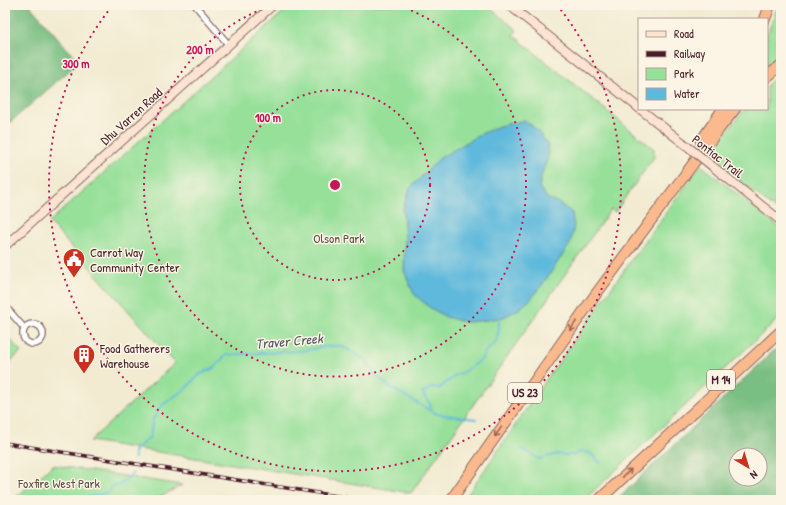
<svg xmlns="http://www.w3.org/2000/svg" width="786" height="505" viewBox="0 0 786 505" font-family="'Patrick Hand',sans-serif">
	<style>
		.green { fill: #97e09a; stroke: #708062 }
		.forest { fill: #79be82; stroke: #626e56; fill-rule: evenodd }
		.water { fill: #5eb9dc; stroke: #546c84 }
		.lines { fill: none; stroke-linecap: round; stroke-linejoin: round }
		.stream { stroke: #5eb9dc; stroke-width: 2 }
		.street-casing { stroke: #856665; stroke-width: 8 }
		.secondary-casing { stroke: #856665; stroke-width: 10 }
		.highway-casing { stroke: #856665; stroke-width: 12 }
		.street { stroke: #fff; stroke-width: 5.5 }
		.secondary { stroke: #fde3d1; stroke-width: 8 }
		.highway { stroke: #fbba8d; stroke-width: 10 }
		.rail-casing { stroke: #4a1f2b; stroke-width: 3.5 }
		.rail { stroke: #fcf5e5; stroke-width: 2; stroke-dasharray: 6; stroke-linecap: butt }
		.secondary-bridge-casing { stroke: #856665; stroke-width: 10; stroke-linecap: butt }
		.secondary-bridge { stroke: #fde3d1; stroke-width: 8 }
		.oneway { stroke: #9a6557 }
		.ring { fill: none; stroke: #c2185b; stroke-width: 2; stroke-dasharray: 2 4 }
		.labels { text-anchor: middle; stroke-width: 3; stroke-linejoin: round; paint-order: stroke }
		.shield { fill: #fcf5e5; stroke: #7f5f63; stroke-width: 1 }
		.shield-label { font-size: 12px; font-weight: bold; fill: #4a1f2b }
		.street-label { font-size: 13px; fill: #4a1f2b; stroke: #fcf5e5 }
		.park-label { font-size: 13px; fill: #5d4f47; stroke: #fcf5e5 }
		.poi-label { font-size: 13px; fill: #4a1f2b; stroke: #fcf5e5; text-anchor: start }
		.water-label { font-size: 14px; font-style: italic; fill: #515569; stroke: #fcf5e5 }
		.centre { fill: #c2185b; stroke: #fcf5e5; stroke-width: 2 }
		.ring-label { font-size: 12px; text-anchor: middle; font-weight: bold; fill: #c2185b; stroke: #fcf5e5; stroke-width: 3; stroke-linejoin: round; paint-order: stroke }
	</style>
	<rect width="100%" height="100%" fill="#fcf5e5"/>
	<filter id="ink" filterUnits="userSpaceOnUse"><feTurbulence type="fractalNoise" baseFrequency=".025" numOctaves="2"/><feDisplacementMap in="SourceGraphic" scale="8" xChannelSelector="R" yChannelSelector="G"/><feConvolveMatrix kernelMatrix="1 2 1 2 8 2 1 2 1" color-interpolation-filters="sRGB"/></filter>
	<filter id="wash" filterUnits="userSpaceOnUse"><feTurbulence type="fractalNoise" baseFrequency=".012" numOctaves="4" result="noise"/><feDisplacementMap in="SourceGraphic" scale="16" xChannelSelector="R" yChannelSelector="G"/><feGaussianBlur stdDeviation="0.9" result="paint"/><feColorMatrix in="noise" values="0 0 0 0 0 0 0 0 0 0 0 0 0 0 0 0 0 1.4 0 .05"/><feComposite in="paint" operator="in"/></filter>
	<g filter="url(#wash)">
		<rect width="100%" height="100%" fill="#f2ebd1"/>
		<!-- green -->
		<g class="green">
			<polygon points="291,5 486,5 517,30 513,35 654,149 654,157 615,212 611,209 411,493 90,441 175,363 49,222"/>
			<polygon points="779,5 781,5 781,56 767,68 767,35 777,7"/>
			<polygon points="781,73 781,214 708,155 744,110 746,109 767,109 767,85"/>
			<polygon points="701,165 781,229 781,315 778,319 584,500 464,500 546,380 637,252"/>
			<polygon points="5,333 21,352 5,366"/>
			<polygon points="53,465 182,485 155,500 13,500"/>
		</g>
		<!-- forest -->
		<g class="forest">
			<polygon points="5,5 33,5 31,7 79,62 5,127"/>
			<path d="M 781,344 L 781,500 L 616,500 ZM 736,455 L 760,455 L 760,479 L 736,479 Z"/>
		</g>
		<!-- water -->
		<polygon class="water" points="525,120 537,130 548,145 548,158 543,170 539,187 547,198 559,203 572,213 574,227 570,244 547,278 531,299 519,309 504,317 481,321 465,322 446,317 429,307 414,294 404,271 405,239 403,209 410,188 440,158 481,134 499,126"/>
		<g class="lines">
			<!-- stream -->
			<g class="stream">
				<polyline points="431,411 430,404 422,393 432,387 440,388 457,374 462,373 481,360 485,352 496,342 499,330 499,318"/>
				<polyline points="522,449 539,459 558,454 563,455 574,455 580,452 585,452 590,453 601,463"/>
				<polyline points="135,458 134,451 150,437 153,419 161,406 185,389 199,375 215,367 226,355 299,351 332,346 340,346 349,350 367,361 375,374 388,386 431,411 437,414 476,419"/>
				<polyline points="86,500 87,498 109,492 112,486 120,485 133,473"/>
			</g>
		</g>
	</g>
	<g filter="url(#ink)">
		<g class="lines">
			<!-- street casing -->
			<g class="street-casing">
				<g id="street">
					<polyline points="195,5 228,44"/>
					<polyline points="5,306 24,328"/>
					<circle cx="33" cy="334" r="10"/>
				</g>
			</g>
			<!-- secondary casing -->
			<g class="secondary-casing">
				<g id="secondary">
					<polyline points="509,5 639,108"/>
					<polyline points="640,109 682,142"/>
					<polyline points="712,166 781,221"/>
					<polyline points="5,246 273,5"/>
				</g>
			</g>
			<!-- highway casing -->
			<g class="highway-casing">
				<g id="highway">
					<polyline points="765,19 770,5"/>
					<polyline points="767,77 781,65"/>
					<polyline points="701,141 723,109"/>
					<polyline points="451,500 596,294 719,129 735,109"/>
					<polyline points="599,500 781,331"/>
				</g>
			</g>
			<!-- street -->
			<use href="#street" class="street"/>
			<!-- secondary -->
			<use href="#secondary" class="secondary"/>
			<!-- highway -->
			<use href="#highway" class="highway"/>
			<!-- rail casing -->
			<g class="rail-casing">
				<polyline id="rail" points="5,443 362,500"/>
			</g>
			<!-- rail -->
			<use href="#rail" class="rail"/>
			<!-- secondary-bridge casing -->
			<g class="secondary-bridge-casing">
				<polyline id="secondary-bridge" points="682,142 712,166"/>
			</g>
			<!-- secondary-bridge -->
			<use href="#secondary-bridge" class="secondary-bridge"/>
		</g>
		<!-- one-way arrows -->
		<defs><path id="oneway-shaft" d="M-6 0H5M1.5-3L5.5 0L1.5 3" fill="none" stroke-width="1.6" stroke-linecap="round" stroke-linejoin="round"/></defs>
		<g class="oneway">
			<use href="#oneway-shaft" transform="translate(573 326) rotate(125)"/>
			<use href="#oneway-shaft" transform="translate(498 432) rotate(125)"/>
			<use href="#oneway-shaft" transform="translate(627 473) rotate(-43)"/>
		</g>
	</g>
	<!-- distance rings -->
	<g class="ring">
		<circle cx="335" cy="185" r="95"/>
		<path d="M400 6A191 191 0 1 1 270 6"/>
		<path d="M557 5A286 286 0 1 1 113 5"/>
	</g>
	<!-- icons -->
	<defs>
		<g id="civic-pin" transform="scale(1.15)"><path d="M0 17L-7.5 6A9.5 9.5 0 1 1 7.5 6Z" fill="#c8321e" stroke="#fcf5e5"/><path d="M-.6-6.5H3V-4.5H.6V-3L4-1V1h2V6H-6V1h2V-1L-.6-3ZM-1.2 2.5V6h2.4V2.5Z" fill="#fff"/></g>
		<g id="building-pin" transform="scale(1.15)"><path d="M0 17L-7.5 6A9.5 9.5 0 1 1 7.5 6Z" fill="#c8321e" stroke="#fcf5e5"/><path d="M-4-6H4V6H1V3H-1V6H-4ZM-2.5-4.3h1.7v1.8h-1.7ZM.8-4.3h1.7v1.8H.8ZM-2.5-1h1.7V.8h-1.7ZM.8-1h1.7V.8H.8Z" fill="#fff"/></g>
	</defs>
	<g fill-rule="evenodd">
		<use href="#civic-pin" x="74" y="259"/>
		<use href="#building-pin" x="84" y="355"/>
	</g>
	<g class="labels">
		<!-- shield labels -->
		<g class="shield">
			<rect x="707" y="370" width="28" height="20" rx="3"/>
			<rect x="508" y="383" width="34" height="20" rx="3"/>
		</g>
		<g class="shield-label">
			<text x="721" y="384">M 14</text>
			<text x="525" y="397">US 23</text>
		</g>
		<!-- street labels -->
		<g class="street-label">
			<text transform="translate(131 116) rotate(-42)" y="5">Dhu Varren Road</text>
			<text transform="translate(718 156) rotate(38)" y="5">Pontiac Trail</text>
		</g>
		<!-- park labels -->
		<g class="park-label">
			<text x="339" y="243">Olson Park</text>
			<text x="59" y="488">Foxfire West Park</text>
		</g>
		<!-- poi labels -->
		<g class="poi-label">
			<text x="90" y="257">Carrot Way<tspan x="90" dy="15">Community Center</tspan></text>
			<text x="100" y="353">Food Gatherers<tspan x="100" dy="15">Warehouse</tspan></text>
		</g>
		<!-- water labels -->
		<g class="water-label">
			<text transform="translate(289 341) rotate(-5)" y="5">Traver Creek</text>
		</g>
	</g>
	<circle cx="335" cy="185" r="6" class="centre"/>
	<g class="ring-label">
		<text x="200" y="54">200 m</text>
		<text x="76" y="68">300 m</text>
		<text x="268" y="122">100 m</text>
	</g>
	<!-- margin -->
	<rect width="786" height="505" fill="none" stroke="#fcf5e5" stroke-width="20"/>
	<!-- legend -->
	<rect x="638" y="18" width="130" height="92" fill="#fcf5e5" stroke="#b59f9b"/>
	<rect x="646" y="31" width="20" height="6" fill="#fde3d1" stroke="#b59f9b"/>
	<text x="674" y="38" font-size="12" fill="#4a1f2b">Road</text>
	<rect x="646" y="51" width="20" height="6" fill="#4a1f2b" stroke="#b59f9b"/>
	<text x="674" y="58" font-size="12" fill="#4a1f2b">Railway</text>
	<rect x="646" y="68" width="20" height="12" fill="#97e09a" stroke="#b59f9b"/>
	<text x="674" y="78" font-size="12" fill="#4a1f2b">Park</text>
	<rect x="646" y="88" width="20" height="12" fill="#5eb9dc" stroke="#b59f9b"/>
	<text x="674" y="98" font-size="12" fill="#4a1f2b">Water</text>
	<!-- north arrow -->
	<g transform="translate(748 467) rotate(142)"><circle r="19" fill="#fcf5e5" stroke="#b59f9b"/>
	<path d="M0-3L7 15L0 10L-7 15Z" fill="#c8321e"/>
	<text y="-6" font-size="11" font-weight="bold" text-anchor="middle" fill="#4a1f2b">N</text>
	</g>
</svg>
